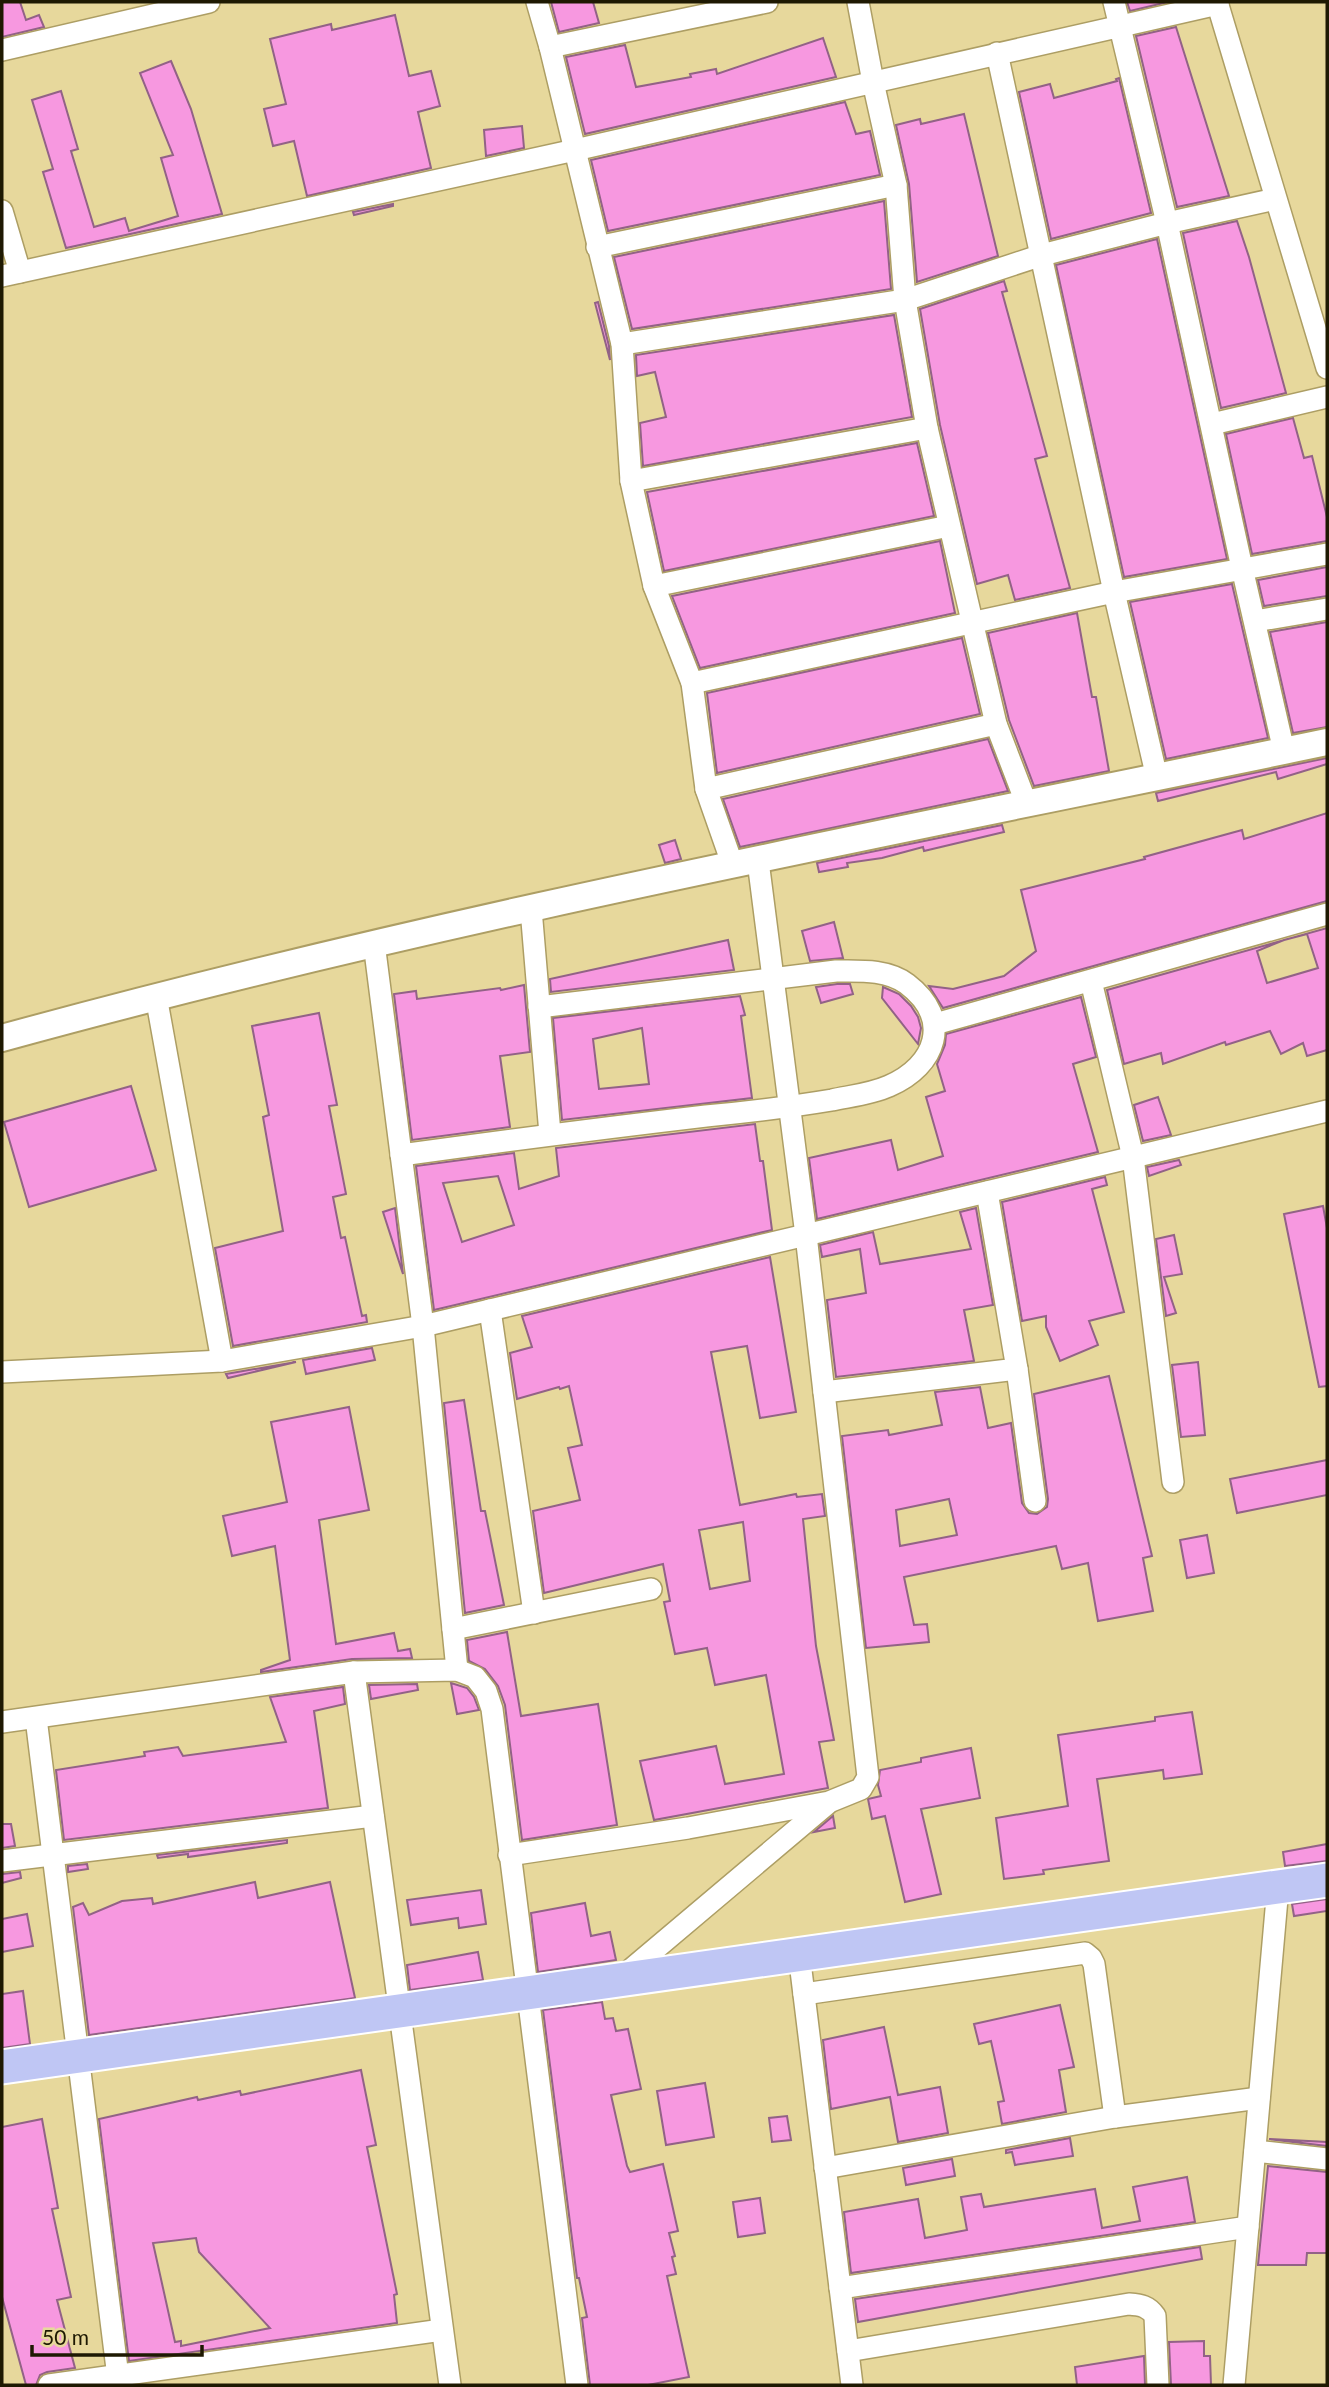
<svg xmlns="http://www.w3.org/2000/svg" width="1329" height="2387" viewBox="0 0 1329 2387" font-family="Lato,sans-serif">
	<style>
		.building { fill: #f798e0; stroke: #926286; stroke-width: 2; fill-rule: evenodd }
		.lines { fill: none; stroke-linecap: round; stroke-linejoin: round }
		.minor-casing { stroke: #ad9e64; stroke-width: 24 }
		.tertiary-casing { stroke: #ad9e64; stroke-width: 30 }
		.primary-casing { stroke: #fff; stroke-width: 37 }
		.minor { stroke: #fff; stroke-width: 21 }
		.tertiary { stroke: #fff; stroke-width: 26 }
		.primary { stroke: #bfc6f4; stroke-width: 33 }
	</style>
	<rect width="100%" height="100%" fill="#e7d89c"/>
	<!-- building -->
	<g class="building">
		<polygon points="2,2 20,2 26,20 39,15 44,27 2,37"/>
		<polygon points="551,2 593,2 599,23 559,32"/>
		<polygon points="1127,2 1168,2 1130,11"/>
		<polygon points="395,15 409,76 431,71 440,106 418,112 431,168 307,196 294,141 273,146 264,109 286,104 270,39 331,24 332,30"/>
		<polygon points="1176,27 1229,196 1177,207 1136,36"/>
		<polygon points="823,38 836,77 585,134 566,57 625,45 636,87 691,77 690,74 716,69 717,74"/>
		<polygon points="171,61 191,109 222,214 66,248 43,172 53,169 32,100 61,91 78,149 71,151 94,227 125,218 129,231 178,216 161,158 173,155 140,73"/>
		<polygon points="1119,78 1151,213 1051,239 1019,92 1050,84 1054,98 1117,81 1116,79"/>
		<polygon points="845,102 856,134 870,131 880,175 608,231 591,160"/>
		<polygon points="964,114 998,256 917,282 909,184 896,125 920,119 921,124"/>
		<polygon points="522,126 524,148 486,156 484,130"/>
		<polygon points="884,201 891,289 632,329 614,257"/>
		<polygon points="393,204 393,206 354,215 353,212"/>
		<polygon points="1237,221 1249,257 1286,393 1221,408 1183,233"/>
		<polygon points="1157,239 1227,559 1124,577 1056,265"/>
		<polygon points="1004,281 1007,291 1002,292 1047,456 1035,459 1070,588 1015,600 1008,575 977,584 940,425 920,309"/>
		<polygon points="598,302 609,346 610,360 595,303"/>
		<polygon points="894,315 912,417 643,466 640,423 666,417 655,372 637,376 636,355"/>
		<polygon points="1293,418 1304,458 1312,456 1327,517 1327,541 1252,554 1226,434"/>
		<polygon points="917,443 934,516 664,571 647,492"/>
		<polygon points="940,541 955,613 700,668 672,596"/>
		<polygon points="1327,567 1327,596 1264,606 1258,580"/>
		<polygon points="1232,584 1268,738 1166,759 1130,602"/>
		<polygon points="1077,613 1092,697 1096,697 1109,771 1034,786 1009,720 988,633"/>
		<polygon points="1327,622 1327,727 1293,733 1270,632"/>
		<polygon points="962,638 980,714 717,773 707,693"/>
		<polygon points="988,739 1008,791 740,847 723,799"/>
		<polygon points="1327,758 1327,764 1278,779 1276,772 1158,801 1156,793"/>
		<polygon points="1327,813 1327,901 943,1008 929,986 953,989 1004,976 1036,951 1021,890 1145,859 1144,857 1242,830 1244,839"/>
		<polygon points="1002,825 1004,832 924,851 923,847 882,858 847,863 848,867 819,872 817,863"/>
		<polygon points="675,840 681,859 665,863 659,845"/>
		<polygon points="834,922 843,958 810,961 802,931"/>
		<path d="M 1327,928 L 1327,1050 L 1307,1056 L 1303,1043 L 1281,1054 L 1270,1031 L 1226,1045 L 1225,1042 L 1163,1064 L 1161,1053 L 1124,1064 L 1107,990 ZM 1307,934 L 1318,968 L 1267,983 L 1257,951 L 1284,940 Z"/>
		<polygon points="728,940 734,970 551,992 550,979"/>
		<polygon points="837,984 850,984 853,994 821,1003 816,987"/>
		<polygon points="524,985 530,1052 500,1056 510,1127 412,1140 394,994 416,991 417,999 500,988 501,990"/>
		<polygon points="883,987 899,994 911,1006 918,1017 921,1028 918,1044 882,998"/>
		<path d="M 740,996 L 745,1015 L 741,1016 L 752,1098 L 562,1120 L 553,1018 ZM 642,1028 L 649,1084 L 599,1089 L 593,1039 Z"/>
		<polygon points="1081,997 1096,1057 1073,1064 1098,1152 817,1219 809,1158 891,1140 898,1170 943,1156 926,1097 945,1091 937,1064 945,1045 946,1034"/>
		<polygon points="319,1013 337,1105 329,1106 346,1194 333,1197 341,1238 345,1237 362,1316 366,1315 367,1322 233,1346 215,1248 283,1231 263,1117 269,1115 252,1026"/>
		<polygon points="131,1086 156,1170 29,1207 4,1122"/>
		<polygon points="1158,1097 1171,1135 1143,1141 1134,1105"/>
		<path d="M 755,1124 L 760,1161 L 763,1161 L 772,1230 L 434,1310 L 416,1166 L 514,1153 L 519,1189 L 559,1176 L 556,1148 ZM 498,1176 L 514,1225 L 462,1242 L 443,1183 Z"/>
		<polygon points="1179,1160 1181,1165 1149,1176 1147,1167"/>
		<polygon points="1105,1177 1107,1185 1092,1189 1124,1312 1089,1321 1098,1345 1060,1361 1046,1327 1046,1316 1022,1321 1002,1202"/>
		<polygon points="1323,1206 1327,1228 1327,1386 1319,1387 1284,1214"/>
		<polygon points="395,1208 403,1274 383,1212"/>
		<polygon points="976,1208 993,1305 964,1310 974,1361 836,1377 827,1300 866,1293 860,1249 822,1257 820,1245 873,1232 880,1264 971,1249 960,1212"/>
		<polygon points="1174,1235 1182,1274 1164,1277 1176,1313 1166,1316 1156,1239"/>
		<path d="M 770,1257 L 796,1412 L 760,1418 L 747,1346 L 711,1352 L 740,1505 L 796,1494 L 797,1497 L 822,1494 L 825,1516 L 803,1519 L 816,1646 L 834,1740 L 819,1742 L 828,1788 L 654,1820 L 640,1761 L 716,1746 L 725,1784 L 784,1774 L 766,1675 L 715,1685 L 707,1648 L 675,1654 L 664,1602 L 670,1601 L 663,1564 L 544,1593 L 533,1511 L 580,1500 L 568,1448 L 582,1445 L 569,1386 L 560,1389 L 559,1387 L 517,1399 L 510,1353 L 532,1347 L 522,1316 ZM 743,1522 L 750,1581 L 710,1589 L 699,1530 Z"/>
		<polygon points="372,1348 375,1360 306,1374 303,1360"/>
		<polygon points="296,1362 228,1378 226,1374"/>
		<polygon points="1198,1362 1205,1435 1181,1437 1172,1365"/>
		<path d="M 1109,1376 L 1152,1556 L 1143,1558 L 1153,1611 L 1098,1621 L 1088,1563 L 1062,1569 L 1056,1546 L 904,1577 L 914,1625 L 927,1624 L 929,1642 L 866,1648 L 842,1436 L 888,1430 L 889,1435 L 942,1425 L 935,1392 L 980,1387 L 988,1428 L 1011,1423 L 1022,1503 L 1029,1513 L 1037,1514 L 1047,1507 L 1048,1499 L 1034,1394 ZM 949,1499 L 957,1535 L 900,1546 L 896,1510 Z"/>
		<polygon points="464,1400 481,1511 485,1511 504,1605 465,1613 444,1403"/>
		<polygon points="349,1407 369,1510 319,1520 336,1644 394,1633 398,1651 410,1649 412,1658 352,1659 261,1672 261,1670 290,1660 275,1546 232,1556 223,1516 287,1502 271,1422"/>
		<polygon points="1327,1460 1327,1495 1237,1513 1230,1479"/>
		<polygon points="1207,1535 1214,1573 1187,1578 1180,1540"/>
		<polygon points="507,1632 521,1716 598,1704 617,1825 522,1840 505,1705 498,1686 485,1669 469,1661 467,1640"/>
		<polygon points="451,1683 467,1688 474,1697 479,1710 457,1714"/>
		<polygon points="417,1684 418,1690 371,1699 369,1685"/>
		<polygon points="343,1687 345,1704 314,1711 328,1808 64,1840 56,1770 145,1756 144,1752 178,1747 183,1756 286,1742 270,1697"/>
		<polygon points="1192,1712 1202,1774 1164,1779 1163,1770 1097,1779 1109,1861 1043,1870 1044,1874 1004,1879 996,1818 1068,1806 1058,1735 1155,1721 1155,1717"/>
		<polygon points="971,1748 980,1798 921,1809 941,1894 905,1902 885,1816 872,1819 868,1799 881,1796 878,1785 880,1770 921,1762 921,1758"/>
		<polygon points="833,1816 835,1828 814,1832"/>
		<polygon points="2,1824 11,1824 15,1846 2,1848"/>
		<polygon points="287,1840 287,1843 188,1857 188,1854 158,1858 157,1855"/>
		<polygon points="1327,1844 1327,1861 1285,1866 1283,1852"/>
		<polygon points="87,1864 88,1869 68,1872 68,1866"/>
		<polygon points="20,1872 21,1878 2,1883 2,1874"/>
		<polygon points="255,1882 258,1898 330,1882 355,1998 89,2035 73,1907 83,1903 89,1915 122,1901 152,1898 153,1904"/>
		<polygon points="481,1890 486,1924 459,1928 458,1918 411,1925 407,1900"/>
		<polygon points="1327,1899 1327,1911 1294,1916 1292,1904"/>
		<polygon points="585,1903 591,1936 610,1932 616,1960 538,1972 531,1913"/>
		<polygon points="27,1914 33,1946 2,1952 2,1919"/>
		<polygon points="478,1952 483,1980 410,1990 407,1965"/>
		<polygon points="23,1991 30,2044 2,2048 2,1994"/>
		<polygon points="602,2002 605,2019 613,2018 616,2031 628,2029 641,2089 611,2095 627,2166 630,2172 663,2164 678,2231 669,2233 675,2256 672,2257 676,2274 667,2276 689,2377 648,2385 590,2385 582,2318 587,2317 579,2278 577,2278 543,2010"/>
		<polygon points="1060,2005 1074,2067 1059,2070 1066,2112 1002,2124 998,2102 1004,2101 991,2041 979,2044 974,2024"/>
		<polygon points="884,2027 898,2095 940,2087 948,2133 898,2142 890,2097 831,2109 823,2040"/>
		<path d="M 361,2070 L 376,2145 L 367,2147 L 397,2294 L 394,2295 L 397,2323 L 129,2361 L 99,2119 L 197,2097 L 198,2100 L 240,2091 L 241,2095 ZM 196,2238 L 199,2252 L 270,2328 L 181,2346 L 181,2341 L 175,2342 L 153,2243 Z"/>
		<polygon points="705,2083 714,2137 666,2145 657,2091"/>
		<polygon points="787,2116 791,2140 772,2142 769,2118"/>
		<polygon points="42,2119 58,2208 52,2209 71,2297 57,2300 75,2368 47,2372 40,2375 36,2385 26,2385 2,2297 2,2127"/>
		<polygon points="1070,2138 1073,2156 1015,2165 1012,2152 1006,2153 1006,2150"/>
		<polygon points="1269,2139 1327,2142 1327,2146"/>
		<polygon points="952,2159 955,2176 906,2185 903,2168"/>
		<polygon points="1268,2166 1327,2172 1327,2253 1307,2253 1306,2265 1258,2265"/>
		<polygon points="1187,2177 1195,2222 851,2273 844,2212 918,2199 925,2238 967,2230 961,2197 981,2194 984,2207 1095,2189 1102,2228 1140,2221 1133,2187"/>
		<polygon points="760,2198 765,2233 738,2237 733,2202"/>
		<polygon points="1200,2247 1202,2259 858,2322 855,2299"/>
		<polygon points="1204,2341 1204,2356 1210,2356 1211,2385 1171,2385 1169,2342"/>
		<polygon points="1144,2356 1145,2385 1077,2385 1075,2367"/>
	</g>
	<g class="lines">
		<!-- minor casing -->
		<g class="minor-casing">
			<g id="minor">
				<polyline points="537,2 550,47 622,344 631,481 654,586 692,683 706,789 733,866"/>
				<polyline points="858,2 873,82 896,185 905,300 927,428 996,724 1027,805"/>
				<polyline points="1114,2 1167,223 1242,568 1284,751"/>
				<polyline points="1217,2 1327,368"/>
				<polyline points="550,47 767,2"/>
				<polyline points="2,50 209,2"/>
				<polyline points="997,53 1114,592 1157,778"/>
				<polyline points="2,211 20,272"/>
				<polyline points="597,247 896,185"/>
				<polyline points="2,276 575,150 1218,4"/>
				<polyline points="622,344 905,300 1042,255 1167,223 1275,199"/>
				<polyline points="1212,424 1327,397"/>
				<polyline points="631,481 927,428"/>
				<polyline points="654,586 949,526"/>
				<polyline points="1255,621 1327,609"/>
				<polyline points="692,683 1114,592 1327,554"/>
				<polyline points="706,789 996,724"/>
				<polyline points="531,909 550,1134"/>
				<polyline points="374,943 423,1326 457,1670"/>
				<polyline points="1091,981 1133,1157 1173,1482"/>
				<polyline points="156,996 222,1361"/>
				<polyline points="935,1024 1327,914"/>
				<path d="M 401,1155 C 503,1141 604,1128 706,1116 C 748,1112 790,1107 832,1100 C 851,1096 871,1094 889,1086 C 936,1066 953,1019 907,984 C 887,969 859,971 836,971 L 539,1007"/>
				<polyline points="490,1310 534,1613"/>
				<polyline points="1017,1369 1035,1501"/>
				<polyline points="2,1372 222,1361 423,1326 1327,1111"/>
				<polyline points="824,1392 1017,1369 987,1192"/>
				<polyline points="453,1629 651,1589"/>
				<polyline points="354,1672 450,2385"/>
				<polyline points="36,1718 119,2385"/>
				<polyline points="2,1722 354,1672 457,1670 475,1677 486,1691 492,1709 577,2385"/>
				<polyline points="509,1855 688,1828 829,1802 861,1789 868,1777 806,1235 758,861"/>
				<polyline points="2,1861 373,1816"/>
				<polyline points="799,1954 852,2385"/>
				<polyline points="622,1977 827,1804"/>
				<polyline points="804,1994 1085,1953 1091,1958 1094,1964 1115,2117"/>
				<polyline points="1255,2151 1327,2159"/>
				<polyline points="825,2168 1115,2117 1259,2098"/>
				<polyline points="840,2288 1248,2227"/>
				<path d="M 848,2351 L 1129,2304 C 1141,2305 1148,2306 1155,2316 L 1158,2385"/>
				<polyline points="49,2385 442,2330"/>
				<polyline points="1234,2385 1278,1887"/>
			</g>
		</g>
		<!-- tertiary casing -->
		<g class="tertiary-casing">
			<path id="tertiary" d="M 2,1038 C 438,918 884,834 1327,742"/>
		</g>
		<!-- primary casing -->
		<g class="primary-casing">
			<polyline id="primary" points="2,2067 1327,1880"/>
		</g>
		<!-- minor -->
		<use href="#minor" class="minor"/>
		<!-- tertiary -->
		<use href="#tertiary" class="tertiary"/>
		<!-- primary -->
		<use href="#primary" class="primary"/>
	</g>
	<!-- border -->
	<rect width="1329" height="2387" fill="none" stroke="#1e1902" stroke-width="7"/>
	<!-- scale -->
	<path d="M32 2345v10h170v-10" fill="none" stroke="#1e1902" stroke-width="3.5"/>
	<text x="42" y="2345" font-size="21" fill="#1e1902" stroke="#e7d89c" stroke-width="5" paint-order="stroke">50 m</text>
</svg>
